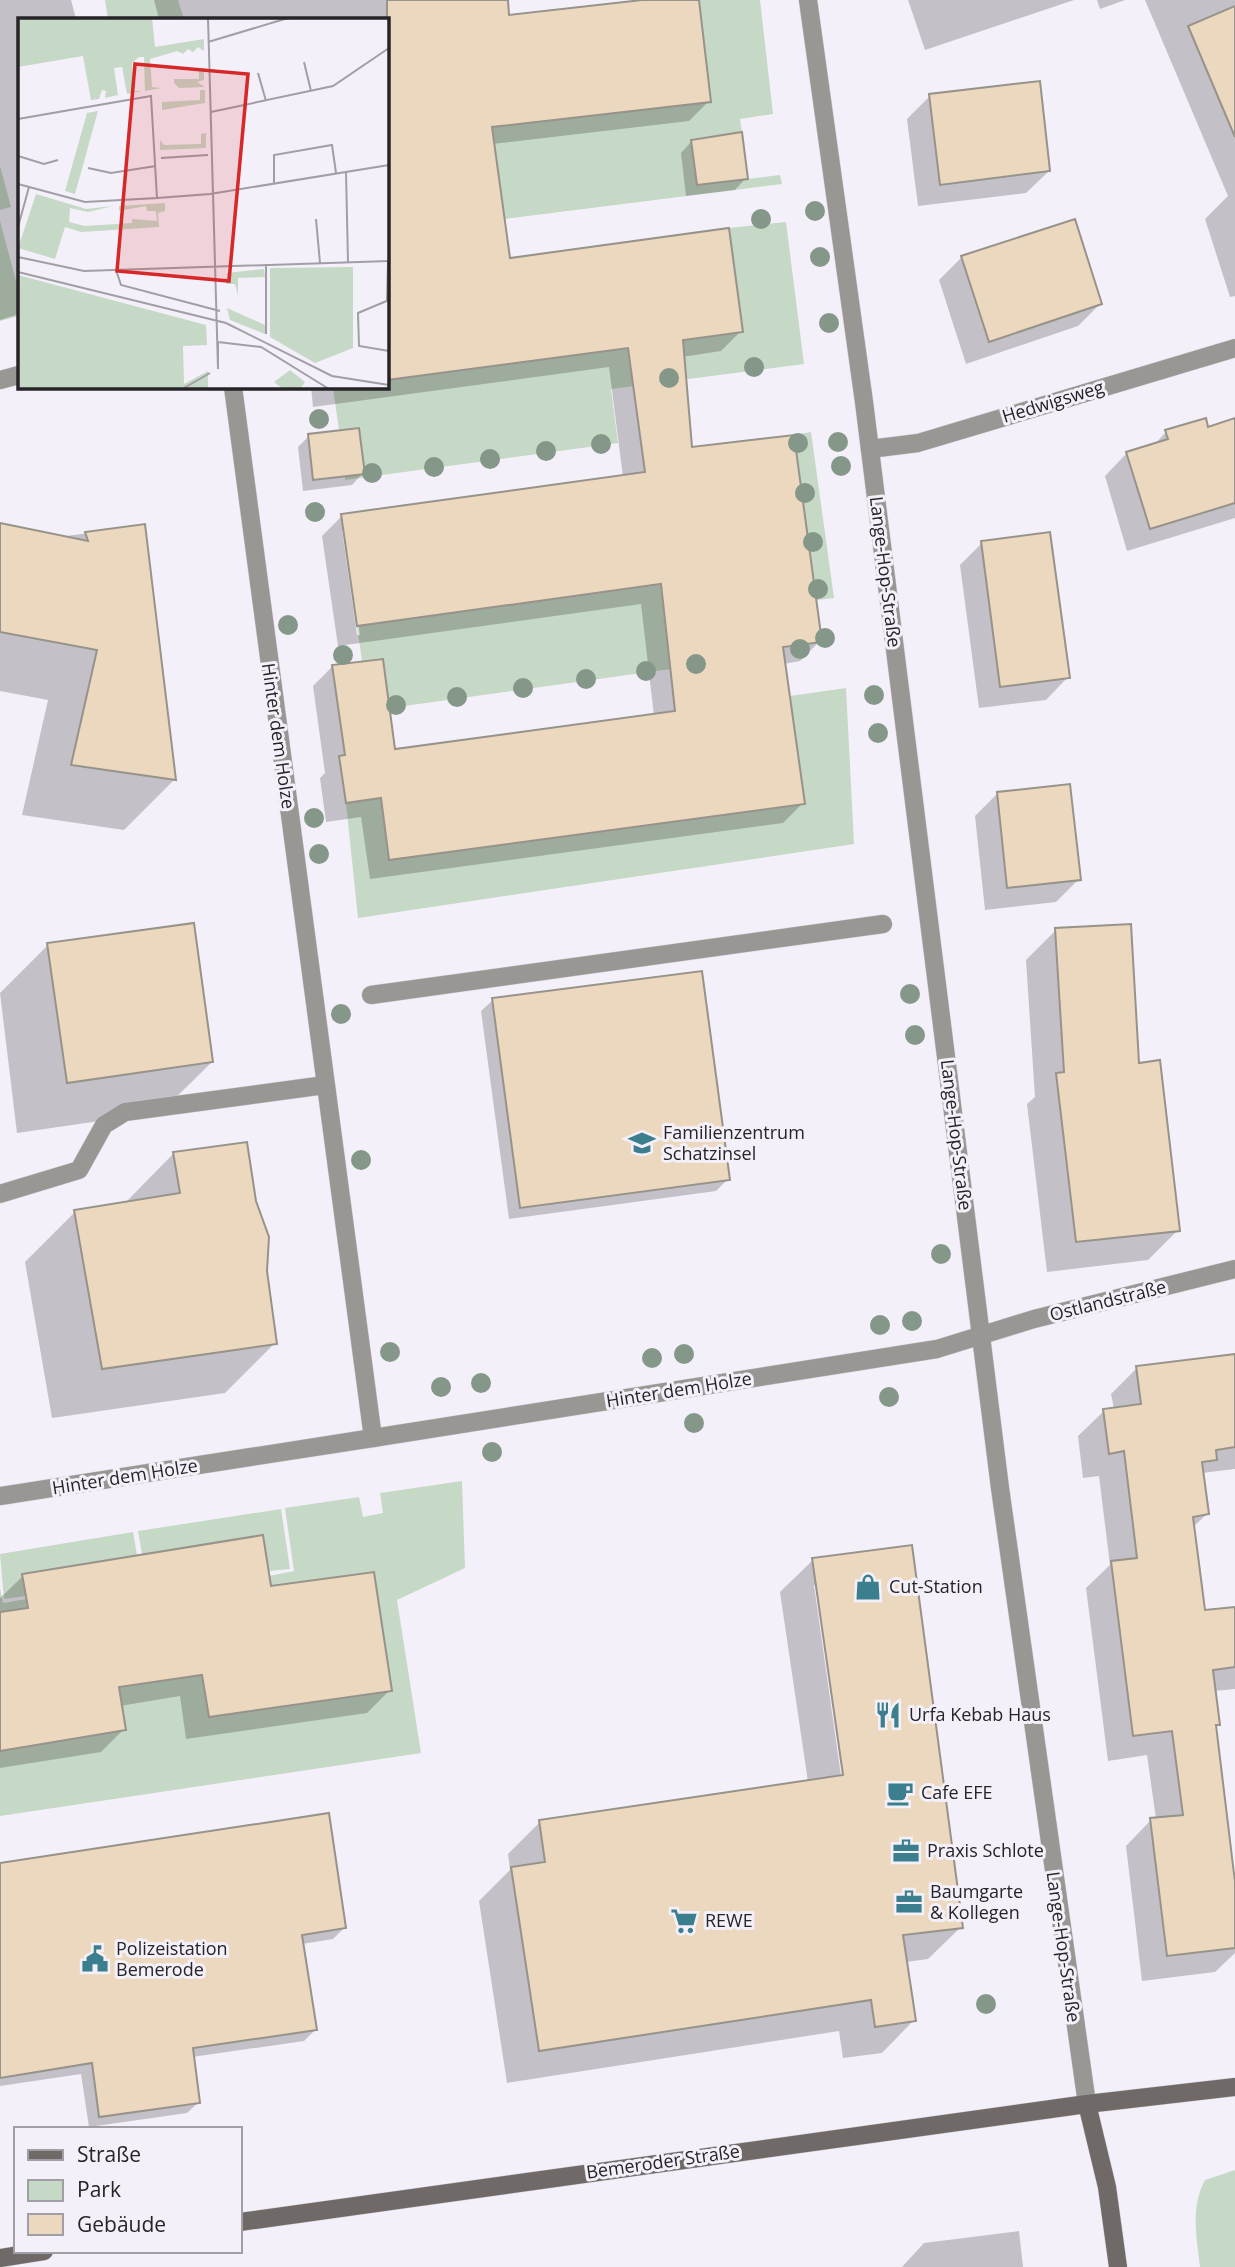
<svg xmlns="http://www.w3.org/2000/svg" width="1235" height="2267" viewBox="0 0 1235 2267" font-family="'Open Sans',sans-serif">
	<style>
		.green { fill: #c6d8c6 }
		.shadow { fill: #0003; fill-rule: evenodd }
		.building { fill: #ebd8be; stroke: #97928a; stroke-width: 2 }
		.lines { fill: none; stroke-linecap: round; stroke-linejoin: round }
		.lane-casing { stroke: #cfcbd3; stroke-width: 19 }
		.street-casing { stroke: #cfcbd3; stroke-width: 19 }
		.secondary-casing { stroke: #cfcbd3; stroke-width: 19 }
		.lane { stroke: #999693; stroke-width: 18 }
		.street { stroke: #999693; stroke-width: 18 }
		.secondary { stroke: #6f6a67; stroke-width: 18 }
		.tree { fill: #859789 }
		.labels { text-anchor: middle; stroke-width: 6; stroke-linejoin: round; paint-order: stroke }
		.street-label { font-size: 18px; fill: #262427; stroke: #f4f0f9 }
		.poi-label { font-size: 18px; fill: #262427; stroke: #f4f0f9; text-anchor: start }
		.inset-road { fill: none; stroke: #a29ea5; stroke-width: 2 }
		.view { fill: #d62828; fill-opacity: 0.15; stroke: #d62828; stroke-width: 3.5 }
		.inset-edge { fill: none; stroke: #262427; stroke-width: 3.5 }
	</style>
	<rect width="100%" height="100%" fill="#f4f0f9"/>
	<!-- green -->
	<g class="green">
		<polygon points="105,0 178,0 184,19 108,19"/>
		<polygon points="699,0 760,0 773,114 740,119 742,132 692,139 698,185 780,175 782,184 505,219 440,133 711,102"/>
		<polygon points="0,166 11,207 0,210"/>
		<polygon points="0,221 19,292 19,316 0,321"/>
		<polygon points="786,222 804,364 611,389 618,443 345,480 345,477 365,474 359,428 339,430 333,388 387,387 387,380 743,332 729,228"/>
		<polygon points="811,432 834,598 817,600 794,435"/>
		<polygon points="661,585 671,669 390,708 383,659 362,661 357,626"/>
		<polygon points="846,688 854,844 358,918 346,803 381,798 390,860 804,804 790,696"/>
		<polygon points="462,1481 465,1568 397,1600 421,1753 0,1816 0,1751 126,1730 119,1687 202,1675 209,1717 391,1691 270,1587 269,1576 294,1571 285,1508 359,1497 363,1517 383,1513 380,1493"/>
		<polygon points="281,1509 290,1569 268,1571 263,1535 142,1554 138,1531"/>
		<polygon points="133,1532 137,1555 23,1574 26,1596 4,1599 0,1554"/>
		<polygon points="0,1588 3,1603 26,1599 27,1608 0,1612"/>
		<path d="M 1235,2170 L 1235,2267 L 1200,2267 C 1197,2237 1190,2208 1205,2180 Z"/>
	</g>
	<!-- shadow -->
	<g class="shadow">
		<polygon points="0,0 71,0 76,19 19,19 19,314 0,320"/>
		<path d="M 154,0 L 398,0 L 387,3 L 393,35 L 656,0 L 697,0 L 709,101 L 689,121 L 492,144 L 508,260 L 741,331 L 721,351 L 682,357 L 690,449 L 820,641 L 800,661 L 783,664 L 803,803 L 783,823 L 370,879 L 361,817 L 326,822 L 320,778 L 325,773 L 313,686 L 333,666 L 394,751 L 654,716 L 641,604 L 338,646 L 322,536 L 342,516 L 623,477 L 609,367 L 313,407 L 311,387 L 387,387 L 387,19 L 159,19 ZM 342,530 L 345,530 L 360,635 L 357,635 Z"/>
		<polygon points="908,0 1074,0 925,50"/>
		<polygon points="1097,0 1125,0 1100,9"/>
		<polygon points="1145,0 1235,0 1235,296 1230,297 1205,219 1228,196"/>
		<polygon points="930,96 1049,171 1026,193 918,206 907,119"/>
		<polygon points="692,141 746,178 735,190 686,196 681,153"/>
		<polygon points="962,257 1100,304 1078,326 966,364 939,280"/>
		<polygon points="1235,420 1235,518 1127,551 1105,476 1127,453 1153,446 1166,432 1207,429"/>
		<polygon points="309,436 363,473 352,485 303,491 298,447"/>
		<polygon points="0,525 58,537 144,526 174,780 124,830 22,815 48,700 0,691"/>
		<polygon points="982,543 1068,677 1046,700 979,708 960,565"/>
		<polygon points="998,793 1079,879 1056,902 985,910 975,816"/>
		<polygon points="1056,930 1137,1065 1178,1230 1148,1260 1047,1272 1027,1104 1035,1097 1026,960"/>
		<polygon points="48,945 212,1062 161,1112 17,1133 0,993"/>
		<polygon points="493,1000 728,1179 716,1191 509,1219 481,1011"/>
		<polygon points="174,1153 265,1271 275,1343 225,1393 52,1418 25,1262 75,1212 124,1204"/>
		<polygon points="1235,1356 1235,1469 1202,1473 1207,1514 1192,1528 1204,1612 1235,1609 1235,1689 1214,1691 1218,1724 1215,1728 1235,1896 1235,1953 1215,1972 1142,1981 1126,1846 1151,1820 1156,1819 1147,1755 1108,1761 1086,1588 1110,1565 1099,1476 1083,1478 1078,1436 1104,1411 1114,1409 1111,1394 1137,1368"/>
		<path d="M 813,1560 L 961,1927 L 928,1959 L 906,1962 L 914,2020 L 882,2053 L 843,2058 L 839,2031 L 507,2083 L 479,1901 L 510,1870 L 508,1854 L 540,1822 L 808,1782 L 780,1592 ZM 814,1585 L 817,1585 L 846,1783 L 842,1783 Z"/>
		<polygon points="23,1576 269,1588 390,1690 367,1713 186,1739 180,1696 120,1706 124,1729 101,1752 0,1768 0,1598"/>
		<polygon points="0,1864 344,1928 333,1939 302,1944 315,2030 304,2041 192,2057 199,2102 187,2113 89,2127 81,2074 0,2086"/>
		<polygon points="1019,2231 1023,2267 902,2267 924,2243"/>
	</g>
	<!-- building -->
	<g class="building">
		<polygon points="387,0 508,0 509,15 642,0 699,0 711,102 492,127 510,258 729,228 743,332 683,340 692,447 794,435 822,642 783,647 805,804 389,860 381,798 346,803 339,756 345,755 332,665 383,659 395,749 675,711 661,584 357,626 341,514 645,472 628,348 387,380"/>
		<polygon points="1235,6 1235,137 1188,26"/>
		<polygon points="1040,81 1050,171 940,185 929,94"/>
		<polygon points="742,132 748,179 697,185 691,140"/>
		<polygon points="1075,219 1102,304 989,342 961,256"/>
		<polygon points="1206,418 1208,427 1235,418 1235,503 1150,529 1126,452 1168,439 1165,430"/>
		<polygon points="359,428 365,474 313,480 308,434"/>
		<polygon points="0,523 88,541 85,532 145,524 176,780 71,765 97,650 0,632"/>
		<polygon points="1050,532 1070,678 1000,687 981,541"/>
		<polygon points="1070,784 1081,880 1007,888 997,792"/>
		<polygon points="194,923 213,1062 67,1083 47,943"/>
		<polygon points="1131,924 1139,1063 1160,1060 1180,1231 1076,1242 1056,1073 1064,1072 1055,928"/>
		<polygon points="702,971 730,1180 520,1208 492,998"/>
		<polygon points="247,1142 256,1201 269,1237 267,1271 277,1344 102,1369 74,1210 180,1193 173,1152"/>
		<polygon points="1235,1354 1235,1447 1216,1450 1217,1460 1202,1462 1209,1514 1193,1517 1205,1610 1235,1607 1235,1667 1213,1670 1220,1725 1216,1725 1235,1882 1235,1948 1167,1956 1150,1818 1183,1815 1172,1731 1133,1736 1111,1561 1137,1558 1124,1451 1109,1454 1103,1409 1141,1404 1136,1366"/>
		<polygon points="263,1535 271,1586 374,1572 392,1691 209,1717 202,1675 119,1687 126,1730 0,1751 0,1612 28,1608 22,1574"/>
		<polygon points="912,1545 963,1928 903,1935 916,2021 875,2027 871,2000 539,2051 511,1867 545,1862 539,1820 843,1775 812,1558"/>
		<polygon points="329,1813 346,1928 302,1935 317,2030 193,2048 200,2103 99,2117 92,2063 0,2078 0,1863"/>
	</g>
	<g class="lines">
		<!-- lane casing -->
		<g class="lane-casing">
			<polyline id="lane" points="371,995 883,924"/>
		</g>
		<!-- street casing -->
		<g class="street-casing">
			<g id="street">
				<polyline points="808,0 864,402 1000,1488 1087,2104"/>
				<polyline points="0,380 19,375"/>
				<polyline points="870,449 918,443 1235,348"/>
				<polyline points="0,1194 79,1170 104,1125 125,1112 325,1085"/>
				<polyline points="373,1438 937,1349 1034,1319 1235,1269"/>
				<polyline points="0,1496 373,1438 233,387"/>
			</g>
		</g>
		<!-- secondary casing -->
		<g class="secondary-casing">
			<g id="secondary">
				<polyline points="1087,2104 1107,2187 1118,2267"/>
				<polyline points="240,2222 1087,2104 1235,2087"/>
				<polyline points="0,2258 44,2251"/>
			</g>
		</g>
		<!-- lane -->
		<use href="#lane" class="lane"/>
		<!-- street -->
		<use href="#street" class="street"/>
		<!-- secondary -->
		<use href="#secondary" class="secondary"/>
	</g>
	<!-- trees -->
	<g class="tree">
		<circle cx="815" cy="211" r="10"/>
		<circle cx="761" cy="219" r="10"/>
		<circle cx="820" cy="257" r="10"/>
		<circle cx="829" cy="323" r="10"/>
		<circle cx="754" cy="367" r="10"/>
		<circle cx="669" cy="378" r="10"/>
		<circle cx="319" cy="419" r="10"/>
		<circle cx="838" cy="442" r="10"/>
		<circle cx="798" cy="443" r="10"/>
		<circle cx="601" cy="444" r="10"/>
		<circle cx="546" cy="451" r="10"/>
		<circle cx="490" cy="459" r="10"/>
		<circle cx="841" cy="466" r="10"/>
		<circle cx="434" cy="467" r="10"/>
		<circle cx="372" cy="473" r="10"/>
		<circle cx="805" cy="493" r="10"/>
		<circle cx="315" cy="512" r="10"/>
		<circle cx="813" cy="542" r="10"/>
		<circle cx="818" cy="589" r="10"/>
		<circle cx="288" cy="625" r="10"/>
		<circle cx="825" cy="638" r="10"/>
		<circle cx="800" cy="649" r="10"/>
		<circle cx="343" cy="655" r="10"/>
		<circle cx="696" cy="664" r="10"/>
		<circle cx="646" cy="671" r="10"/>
		<circle cx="586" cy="679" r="10"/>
		<circle cx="523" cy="688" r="10"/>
		<circle cx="874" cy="695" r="10"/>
		<circle cx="457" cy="697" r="10"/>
		<circle cx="396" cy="705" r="10"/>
		<circle cx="878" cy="733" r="10"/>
		<circle cx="314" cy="818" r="10"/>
		<circle cx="319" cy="854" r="10"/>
		<circle cx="910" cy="994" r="10"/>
		<circle cx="341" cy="1014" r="10"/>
		<circle cx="915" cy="1035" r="10"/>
		<circle cx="361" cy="1160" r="10"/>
		<circle cx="941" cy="1254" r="10"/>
		<circle cx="912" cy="1321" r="10"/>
		<circle cx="880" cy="1325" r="10"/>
		<circle cx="390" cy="1352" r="10"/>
		<circle cx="684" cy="1354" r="10"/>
		<circle cx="652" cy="1358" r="10"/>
		<circle cx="481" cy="1383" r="10"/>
		<circle cx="441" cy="1387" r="10"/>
		<circle cx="889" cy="1397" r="10"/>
		<circle cx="694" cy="1423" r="10"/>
		<circle cx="492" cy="1452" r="10"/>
		<circle cx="986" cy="2004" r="10"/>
	</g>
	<!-- icons -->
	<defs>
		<g id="school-bare" transform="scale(2.1)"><path d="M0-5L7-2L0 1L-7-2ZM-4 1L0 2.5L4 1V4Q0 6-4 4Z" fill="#3b7e8e" stroke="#f4f0f9" stroke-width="2.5" paint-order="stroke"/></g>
		<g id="shop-bare" transform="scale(2.1)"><path d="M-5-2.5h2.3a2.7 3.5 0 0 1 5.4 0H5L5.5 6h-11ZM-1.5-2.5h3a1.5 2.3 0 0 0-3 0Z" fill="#3b7e8e" stroke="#f4f0f9" stroke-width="2.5" paint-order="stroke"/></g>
		<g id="restaurant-bare" transform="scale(2.1)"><path d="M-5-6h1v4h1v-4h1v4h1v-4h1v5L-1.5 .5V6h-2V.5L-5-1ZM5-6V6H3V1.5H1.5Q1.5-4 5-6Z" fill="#3b7e8e" stroke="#f4f0f9" stroke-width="2.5" paint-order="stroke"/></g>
		<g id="cafe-bare" transform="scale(2.1)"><path d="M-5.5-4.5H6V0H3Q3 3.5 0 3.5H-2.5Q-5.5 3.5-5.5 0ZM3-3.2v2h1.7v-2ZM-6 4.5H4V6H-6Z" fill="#3b7e8e" stroke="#f4f0f9" stroke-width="2.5" paint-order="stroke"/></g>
		<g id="office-bare" transform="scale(2.1)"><path d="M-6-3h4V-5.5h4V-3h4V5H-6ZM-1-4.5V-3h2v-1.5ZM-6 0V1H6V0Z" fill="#3b7e8e" stroke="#f4f0f9" stroke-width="2.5" paint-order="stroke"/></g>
		<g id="supermarket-bare" transform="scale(2.1)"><path d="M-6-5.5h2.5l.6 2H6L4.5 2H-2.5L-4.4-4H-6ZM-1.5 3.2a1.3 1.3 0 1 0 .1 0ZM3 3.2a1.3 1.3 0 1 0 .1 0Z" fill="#3b7e8e" stroke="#f4f0f9" stroke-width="2.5" paint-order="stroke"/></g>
		<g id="civic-bare" transform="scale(2.1)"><path d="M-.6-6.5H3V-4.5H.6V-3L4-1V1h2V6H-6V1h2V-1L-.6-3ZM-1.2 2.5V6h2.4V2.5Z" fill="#3b7e8e" stroke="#f4f0f9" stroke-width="2.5" paint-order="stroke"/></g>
	</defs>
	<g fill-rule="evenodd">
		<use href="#school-bare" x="642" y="1143"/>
		<use href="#shop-bare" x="868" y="1587"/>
		<use href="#restaurant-bare" x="888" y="1715"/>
		<use href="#cafe-bare" x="900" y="1793"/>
		<use href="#office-bare" x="906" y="1851"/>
		<use href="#office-bare" x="909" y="1902"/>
		<use href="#supermarket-bare" x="684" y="1921"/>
		<use href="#civic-bare" x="95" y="1959"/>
	</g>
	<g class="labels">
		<!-- street labels -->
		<g class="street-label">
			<text transform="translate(1053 402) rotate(-17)" y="6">Hedwigsweg</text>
			<text transform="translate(885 572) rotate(83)" y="6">Lange-Hop-Straße</text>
			<text transform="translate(278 736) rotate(82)" y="6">Hinter dem Holze</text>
			<text transform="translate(956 1135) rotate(83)" y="6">Lange-Hop-Straße</text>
			<text transform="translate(1108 1301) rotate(-14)" y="6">Ostlandstraße</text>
			<text transform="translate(679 1390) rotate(-9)" y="6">Hinter dem Holze</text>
			<text transform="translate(125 1477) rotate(-9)" y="6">Hinter dem Holze</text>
			<text transform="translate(1063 1947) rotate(82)" y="6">Lange-Hop-Straße</text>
			<text transform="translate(663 2162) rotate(-8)" y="6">Bemeroder Straße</text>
		</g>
		<!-- poi labels -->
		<g class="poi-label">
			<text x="663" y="1139">Familienzentrum<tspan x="663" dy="21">Schatzinsel</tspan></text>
			<text x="889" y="1593">Cut-Station</text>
			<text x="909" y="1721">Urfa Kebab Haus</text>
			<text x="921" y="1799">Cafe EFE</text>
			<text x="927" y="1857">Praxis Schlote</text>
			<text x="930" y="1898">Baumgarte<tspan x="930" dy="21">&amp; Kollegen</tspan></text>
			<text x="705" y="1927">REWE</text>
			<text x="116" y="1955">Polizeistation<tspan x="116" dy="21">Bemerode</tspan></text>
		</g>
	</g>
	<!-- overview -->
	<g transform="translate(18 18)">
		<rect width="371" height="371" fill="#f4f0f9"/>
		<path d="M 0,0 L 134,0 L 137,29 L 186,21 L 186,33 L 180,29 L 175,34 L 170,31 L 165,36 L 159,33 L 132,41 L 134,69 L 143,70 L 127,73 L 126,39 L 121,39 L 114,45 L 115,65 L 116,73 L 124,73 L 109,76 L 103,43 L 104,49 L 96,50 L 100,77 L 87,80 L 88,73 L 84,72 L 81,81 L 73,82 L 65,38 L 0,49 ZM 186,50 L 186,62 L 179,64 L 187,69 L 161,70 L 156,65 L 156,61 L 181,61 L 181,51 ZM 182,72 L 187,72 L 187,85 L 144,92 L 144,84 L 182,82 ZM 80,93 L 57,176 L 47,173 L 69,95 ZM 188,115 L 188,130 L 142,132 L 142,122 L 146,127 L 183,126 L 183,116 ZM 18,176 L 68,191 L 95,188 L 70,194 L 52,190 L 51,204 L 67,208 L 114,205 L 114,201 L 139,203 L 138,193 L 129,193 L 128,188 L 101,193 L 101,188 L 147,185 L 147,193 L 140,195 L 141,209 L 63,214 L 47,209 L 37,241 L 0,230 ZM 335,249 L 335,330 L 297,345 L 252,319 L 252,250 ZM 246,251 L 247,259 L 220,260 L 220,277 L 217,266 L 208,266 L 209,255 ZM 0,257 L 188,307 L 189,327 L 165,328 L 166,366 L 190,353 L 190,371 L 0,371 ZM 209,290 L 247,307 L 247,316 L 212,302 ZM 272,352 L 287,364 L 282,371 L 265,371 L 256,364 Z" fill="#c6d8c6"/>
		<path class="inset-road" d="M 190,0 L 200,351 L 200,324M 190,24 L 270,0M 286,44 L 293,73M 240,55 L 248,83M 193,94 L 315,68 L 371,30M 0,101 L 133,78 L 139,180 L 67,184 L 0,166M 0,138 L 26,146 L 40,142M 143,140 L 190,137M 70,150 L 93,155 L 138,148M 328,154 L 330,244M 256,166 L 256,137 L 314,127 L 318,155M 139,180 L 192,176 L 371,147M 298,201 L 302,245M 0,209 L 11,169M 0,239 L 66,253 L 371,243M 98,252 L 103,267 L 202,293M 0,254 L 208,305 L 314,358 L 371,367M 371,282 L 340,295 L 341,328 L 371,333M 369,283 L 370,243M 248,316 L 248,246M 200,324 L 243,329 L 311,371M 166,370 L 192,355"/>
		<path class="view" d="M 117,46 L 230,56 L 211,263 L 99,253 Z"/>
		<rect width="371" height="371" class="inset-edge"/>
	</g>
	<!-- legend -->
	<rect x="14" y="2127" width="228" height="126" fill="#f4f0f9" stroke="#a29ea5" stroke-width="2"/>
	<rect x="28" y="2150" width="35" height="10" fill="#6f6a67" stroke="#a29ea5" stroke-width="2"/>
	<text x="77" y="2162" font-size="21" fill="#262427">Straße</text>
	<rect x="28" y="2180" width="35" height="21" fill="#c6d8c6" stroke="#a29ea5" stroke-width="2"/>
	<text x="77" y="2197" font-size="21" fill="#262427">Park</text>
	<rect x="28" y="2214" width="35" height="21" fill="#ebd8be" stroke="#a29ea5" stroke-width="2"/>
	<text x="77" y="2232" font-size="21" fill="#262427">Gebäude</text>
</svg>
